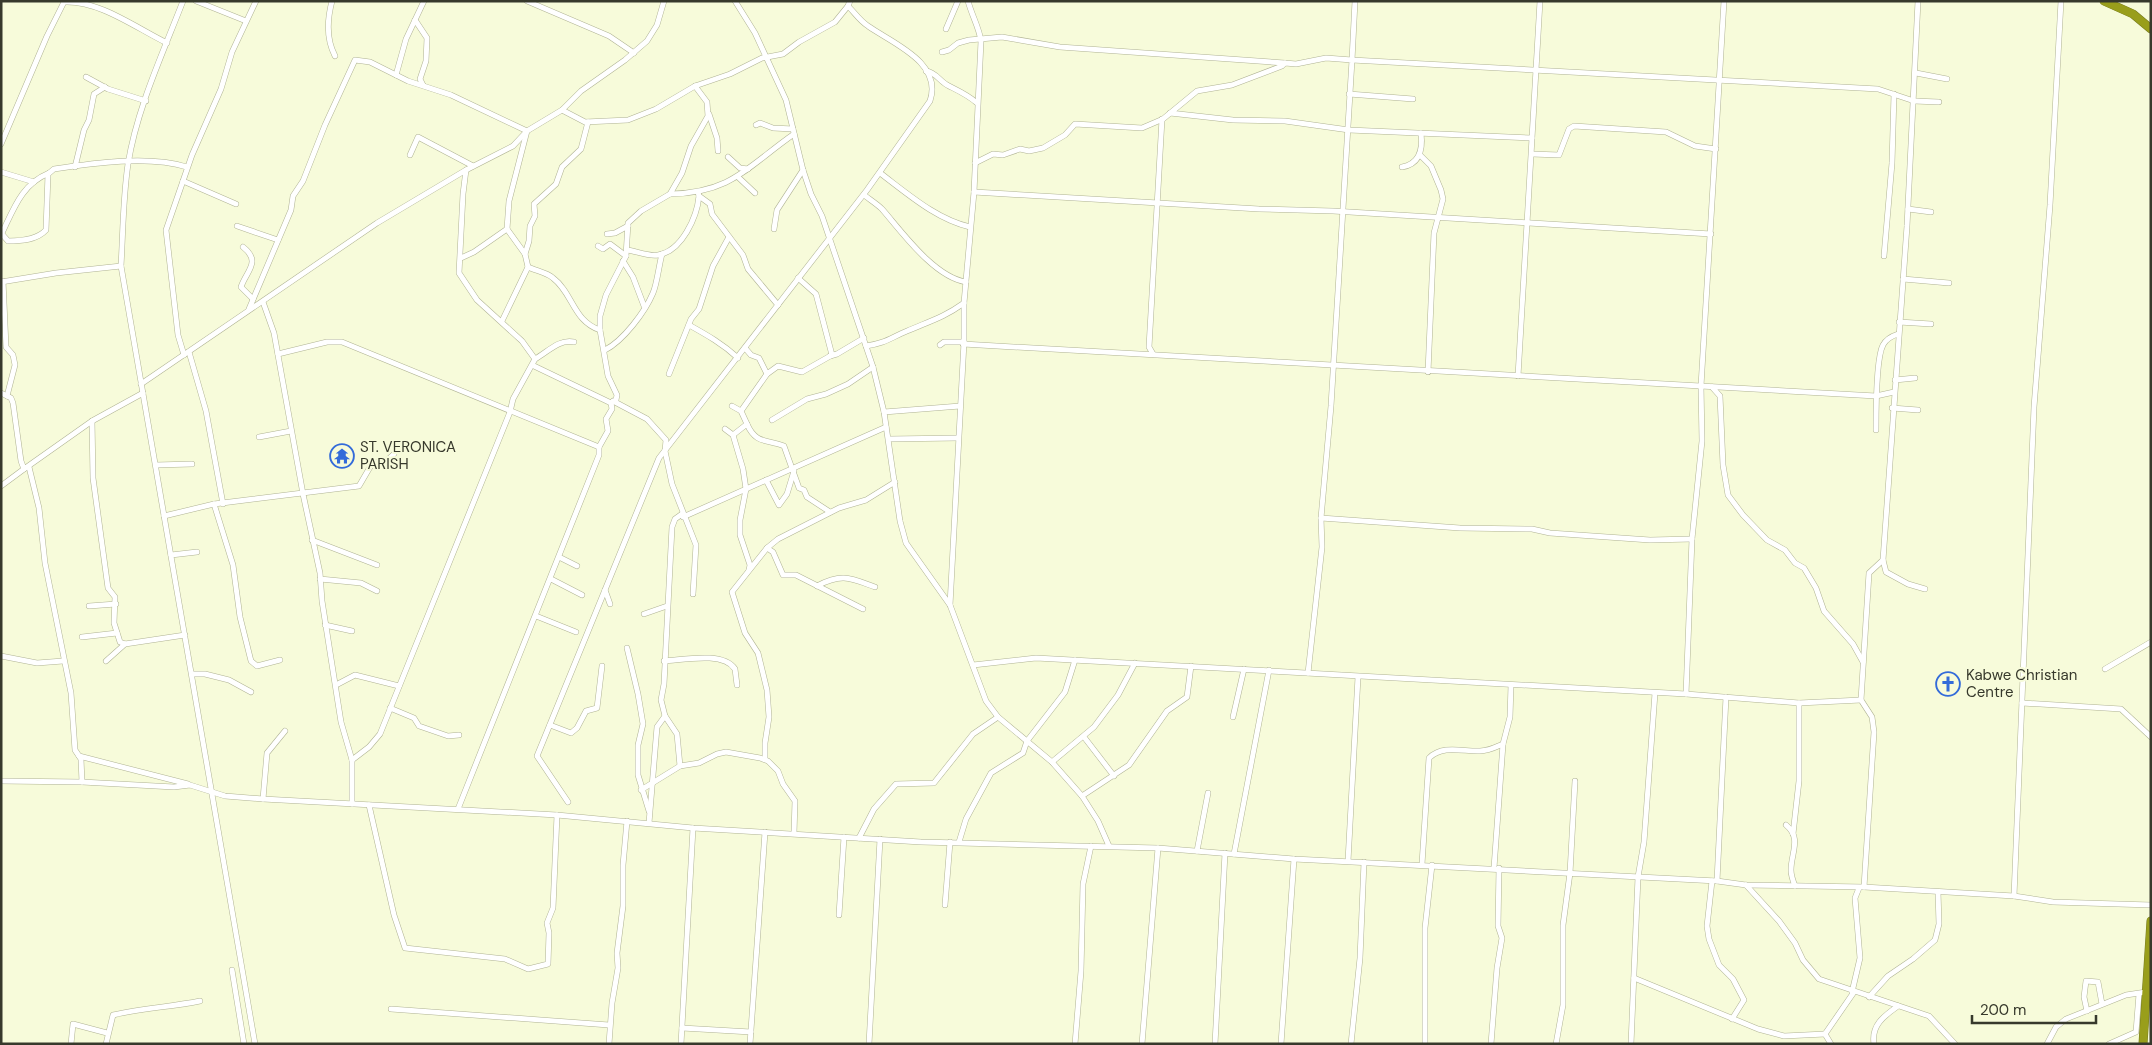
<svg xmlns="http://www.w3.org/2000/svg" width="2152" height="1045" viewBox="0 0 2152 1045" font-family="'DM Sans',sans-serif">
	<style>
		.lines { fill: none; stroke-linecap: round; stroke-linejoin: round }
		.minor-casing { stroke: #b0b394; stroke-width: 6 }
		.highway-casing { stroke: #777b21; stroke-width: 9 }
		.minor { stroke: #fff; stroke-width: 5 }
		.highway { stroke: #999e1b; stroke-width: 8 }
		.labels { text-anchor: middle; stroke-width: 4; stroke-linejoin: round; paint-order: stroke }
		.poi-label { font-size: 15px; fill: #37392c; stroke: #f7fbda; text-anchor: start }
	</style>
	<rect width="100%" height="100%" fill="#f7fbda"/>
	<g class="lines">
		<!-- minor casing -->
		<g class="minor-casing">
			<g id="minor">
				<path d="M 183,1 C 163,53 137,108 128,164 C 123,198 123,232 121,266 L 255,1044"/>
				<polyline points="196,1 246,21"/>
				<path d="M 332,1 C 327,20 326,39 335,56"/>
				<polyline points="527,1 609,36 634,53"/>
				<polyline points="735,1 755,33 786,100 803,170 811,194 822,216 873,367 884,412 900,521 906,543 950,605 986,701 998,717 1052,762 1082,796 1098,821 1109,846"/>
				<polyline points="1355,1 1352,60 1878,89 1914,101 1939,102"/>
				<polyline points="1918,1 1907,226 1883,560 1886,572 1908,584 1925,589"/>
				<polyline points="415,20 427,38 426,61 420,79 423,85"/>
				<polyline points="946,29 958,1"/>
				<polyline points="942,52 949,50 958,43 969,40 1002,37 1060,47 1285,63"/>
				<path d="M 926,71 C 936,72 940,82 949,86 C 959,91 968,95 977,103"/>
				<polyline points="1916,73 1947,79"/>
				<polyline points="396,75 406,39 424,1"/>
				<polyline points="86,77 108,89 146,101"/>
				<polyline points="1349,94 1413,99"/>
				<polyline points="562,110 585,122 628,120 656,109 695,86 730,74 762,58 783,54 799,42 835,22 848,6"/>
				<polyline points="1170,113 1233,120 1285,121 1349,130 1532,138 1540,1"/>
				<polyline points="709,114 717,138 718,151"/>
				<polyline points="756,125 760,123 773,128 793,129"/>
				<path d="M 1,144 L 47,36 L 64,2 C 99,0 136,28 167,43"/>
				<polyline points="1532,154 1559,155 1569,129 1574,126 1666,132 1695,146 1716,149"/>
				<polyline points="410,155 418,137 473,166"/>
				<polyline points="1420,155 1431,166 1441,190 1443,199 1434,233 1428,372"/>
				<polyline points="728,157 740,168 748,169"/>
				<polyline points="975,163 993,154 1003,155 1020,149 1029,151 1043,148 1065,135 1075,124 1142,128 1163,119 1197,91 1232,85 1282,66 1285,63 1296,64 1326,58 1352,60 1331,406 1321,518 1322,547 1308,673"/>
				<polyline points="75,167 84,130 89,120 94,94 105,87"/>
				<path d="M 1402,167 C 1420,164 1423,149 1421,133"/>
				<polyline points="1,172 34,182"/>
				<path d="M 880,173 C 908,194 936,219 970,227"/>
				<polyline points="738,177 755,193"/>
				<polyline points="183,181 236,204"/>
				<polyline points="698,192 699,196 710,204 712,214 743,255 748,269 778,305"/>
				<polyline points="974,192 1259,209 1333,211 1711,234"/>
				<path d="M 670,194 C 732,193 748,166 794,134"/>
				<path d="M 864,195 C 869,199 877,204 882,209 C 902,232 934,277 966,282"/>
				<polyline points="1908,209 1931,212"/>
				<polyline points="237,226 278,240"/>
				<polyline points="774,229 777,210 803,170"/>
				<path d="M 1,233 L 8,241 C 21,241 37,240 46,230 L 48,174 L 54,169 C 94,163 148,155 187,167"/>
				<path d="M 2,233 C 14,208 22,184 49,173"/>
				<polyline points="607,234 615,233 628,226"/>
				<polyline points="598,246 603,249 610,244 626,256"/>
				<path d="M 243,247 C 262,262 246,271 241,287 L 253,299"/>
				<path d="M 627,250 C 636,251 649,257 658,255 C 682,251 697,217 699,196"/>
				<polyline points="525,254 529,241 530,226 535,216 534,204 556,184 562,167 581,149 588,122"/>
				<polyline points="1884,256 1892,163 1894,94"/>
				<polyline points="623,261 633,277 644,306"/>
				<path d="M 528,267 C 536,271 546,272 553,278 C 573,293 573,321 600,330"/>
				<polyline points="1903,279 1949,283"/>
				<polyline points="3,281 6,347 13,355 15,365 7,396"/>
				<polyline points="1,282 56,273 121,266"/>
				<polyline points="263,302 274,333 303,494 320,573 322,601 341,722 352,760 352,804"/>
				<polyline points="249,309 291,210 293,196 303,181 325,125 355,60 370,62 408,81 451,95 527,131 509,201 507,229 474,252 461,258"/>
				<polyline points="502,321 528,267 525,254 507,229"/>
				<polyline points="1899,322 1931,324"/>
				<path d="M 689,325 C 707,335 723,344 738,358"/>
				<polyline points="963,344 1876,396 1894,392"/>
				<polyline points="940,345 944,342 964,342"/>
				<path d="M 866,346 C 886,343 890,338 907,331 C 930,321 943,318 964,303"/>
				<polyline points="745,348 751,355 759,358 767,374 778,366 802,372 832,355 816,294 798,278"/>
				<path d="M 605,350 C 623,341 645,312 653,293 C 657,284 659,265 662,254"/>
				<polyline points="189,352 206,411 223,504"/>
				<polyline points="278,354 327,342 342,342 599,447 599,455 458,809"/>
				<polyline points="1153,354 1149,347 1162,119"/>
				<polyline points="184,355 178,335 166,230 192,155 221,89 232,52 256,1"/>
				<polyline points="830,356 837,354 864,338"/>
				<path d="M 535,359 C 548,352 558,339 574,342"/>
				<polyline points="534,366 611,403"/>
				<polyline points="669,374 691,319 699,309 713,266 729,237"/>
				<polyline points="1518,376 1532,138"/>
				<polyline points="1895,380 1915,378"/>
				<polyline points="141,384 377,223 466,170 513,146 527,131 562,110 581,91 625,60 647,41 657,25 664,1"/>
				<polyline points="1712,387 1720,396 1723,465 1728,495 1743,515 1767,540 1785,550 1795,563 1804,568 1816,588 1824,611 1853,644 1863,662"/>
				<polyline points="1,393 11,398 13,403 21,461 24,469 92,421 143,393"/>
				<polyline points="613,401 647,419 666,440 665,451 672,484 696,545 693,594"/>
				<polyline points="611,403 616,400 617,395 608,376 600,330 600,316 606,295 626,256 628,223 641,211 670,194 682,173 691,146 708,116 707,102 695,86"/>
				<polyline points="732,406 741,411"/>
				<polyline points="1892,408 1918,410"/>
				<polyline points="884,412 960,406"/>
				<polyline points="772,420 807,399 826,394 848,384 873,367"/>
				<polyline points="92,421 93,478 108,588 115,597 114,623 120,642 125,644 185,635"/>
				<polyline points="747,424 741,411 767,374"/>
				<polyline points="725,429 733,435 743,469 746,489 740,520 740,535 750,565 749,570"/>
				<path d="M 1876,430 C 1876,413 1876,358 1883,345 C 1886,339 1892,336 1898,334"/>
				<path d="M 733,435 L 747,424 C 756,445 768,439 784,446 L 799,488 L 804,490 L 807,497 L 830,512"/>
				<polyline points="259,437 291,431"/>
				<polyline points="889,439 958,438"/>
				<polyline points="599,447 608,431 606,419 612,409 611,403"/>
				<polyline points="156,465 192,464"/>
				<polyline points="29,467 39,508 45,563 71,693 75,750 81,759 82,782"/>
				<polyline points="766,480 779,505 787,494 794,471"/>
				<polyline points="1,486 24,469"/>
				<polyline points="214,504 233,565 240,617 251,661 257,666 280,660"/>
				<polyline points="164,516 214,504 359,486 373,462 383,464 394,454"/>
				<polyline points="683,517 886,427"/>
				<polyline points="1321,518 1460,528 1532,529 1550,533 1650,540 1692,539"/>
				<polyline points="312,540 377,565"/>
				<polyline points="767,548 773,552 783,575 796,575 863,609"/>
				<polyline points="171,555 197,552"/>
				<polyline points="559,557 577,566"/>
				<polyline points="320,579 361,583 377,591"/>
				<polyline points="551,579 582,595"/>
				<path d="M 817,586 C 842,573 850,578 875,587"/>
				<polyline points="605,590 610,604"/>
				<path d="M 950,605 L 964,342 L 964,303 L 974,192 L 981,41 C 979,27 972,16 968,1"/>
				<polyline points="89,606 116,604"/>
				<polyline points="644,614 667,606"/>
				<polyline points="536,616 576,632"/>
				<polyline points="325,625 352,631"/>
				<polyline points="82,637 117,633"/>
				<polyline points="627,648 638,694 643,724 638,745 638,775 649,811"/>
				<polyline points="1,656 37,663 63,661"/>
				<polyline points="106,661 125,644"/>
				<path d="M 664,661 C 683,660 723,651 735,669 L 737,685"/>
				<polyline points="973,665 1036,658 1686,694 1799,703 1861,700"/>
				<polyline points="2105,669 2151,642"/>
				<polyline points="192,674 205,674 229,680 251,692"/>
				<polyline points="336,685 355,675 399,686"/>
				<polyline points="1686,694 1692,539 1702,441 1701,386 1724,1"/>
				<polyline points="2022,703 2121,709 2151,737"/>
				<polyline points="390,708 414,718 419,726 448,736 459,735"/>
				<polyline points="665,716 677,734 680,766"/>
				<polyline points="1233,717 1244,669"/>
				<polyline points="550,725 571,733 577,728 586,711 597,708 602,666"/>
				<polyline points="1084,737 1114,776"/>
				<polyline points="79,756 188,784"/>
				<polyline points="765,759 765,743 769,717 767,690 758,653 745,633 732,592 767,548 778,539 839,508 866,500 895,482"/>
				<polyline points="352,760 369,747 380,734 510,412 513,399 535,359 522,341 477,300 459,273 463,194 466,170"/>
				<polyline points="1052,762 1094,727 1118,695 1135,663"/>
				<polyline points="1,781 82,782 174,787 190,785 225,796 263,799 557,815 693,828 921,842 1158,848 1294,859 1717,881 1746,885 1864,887 2014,896 2053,902 2151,905"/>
				<polyline points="641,790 680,766 699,763 717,754 726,752 760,758 768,761 778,771 783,784 795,801 794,833"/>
				<polyline points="1082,796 1129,765 1167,711 1187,697 1191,666"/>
				<polyline points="263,799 267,753 285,731"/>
				<path d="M 568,802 L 537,756 L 659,458 L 867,190 L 930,101 C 943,62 892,43 868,26 C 860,21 854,12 848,6 L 850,1"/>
				<polyline points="369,805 394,915 405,948 505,959 528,969 548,964 549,933 547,923 553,908 557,815"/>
				<polyline points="649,823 657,727 665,716 661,700 664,684 672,527 675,519 682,514"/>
				<path d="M 1786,825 C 1802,838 1791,853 1791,870 C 1791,875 1793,881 1795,886"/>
				<polyline points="1793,834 1799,781 1799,703"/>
				<polyline points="859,838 874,809 896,784 934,783 973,734 998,717"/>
				<polyline points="959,842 966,819 991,773 1023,753 1027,741 1065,692 1075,660"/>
				<polyline points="1197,851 1208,793"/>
				<polyline points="1234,854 1269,670"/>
				<polyline points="1348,861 1358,677"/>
				<path d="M 1422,864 L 1429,758 C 1443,744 1464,752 1480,751 C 1489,751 1496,747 1503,744"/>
				<polyline points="1494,868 1503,744 1510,717 1511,685"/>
				<polyline points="1712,881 1707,926 1709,939 1719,965 1733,979 1744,1000 1732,1019"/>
				<polyline points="1717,881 1726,697"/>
				<polyline points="1746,885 1779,921 1795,943 1803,960 1819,979 1929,1016 1955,1044"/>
				<polyline points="1864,887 1874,732 1872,717 1861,700 1869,573 1883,560"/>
				<polyline points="2014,896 2034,407 2050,205 2061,1"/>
				<polyline points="945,905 950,842"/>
				<polyline points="839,915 844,837"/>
				<polyline points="232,970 244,1044"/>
				<polyline points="1634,978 1758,1029 1784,1036 1825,1034"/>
				<polyline points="1852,992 1860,958 1855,898 1859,888"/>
				<polyline points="1869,997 1888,976 1913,959 1935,940 1939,924 1938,892"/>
				<polyline points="391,1009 609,1025"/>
				<polyline points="2087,1011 2084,997 2086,981 2098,982 2102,1004"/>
				<polyline points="682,1028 751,1032"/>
				<polyline points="71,1044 73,1024 107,1033"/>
				<path d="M 106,1044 L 113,1015 C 142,1008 171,1007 200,1001"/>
				<polyline points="609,1044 612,1003 618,968 617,953 623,906 623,865 627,821"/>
				<polyline points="681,1044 693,828"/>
				<polyline points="750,1044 765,832"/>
				<polyline points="869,1044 880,839"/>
				<polyline points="1075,1044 1081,971 1083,884 1091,846"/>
				<polyline points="1142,1044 1158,848"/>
				<polyline points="1215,1044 1225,853"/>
				<polyline points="1281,1044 1294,859"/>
				<polyline points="1351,1044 1360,958 1364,862"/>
				<polyline points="1425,1044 1425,928 1432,865"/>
				<polyline points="1491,1044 1497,968 1502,938 1498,926 1499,868"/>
				<polyline points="1556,1044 1563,1005 1563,925 1570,873 1575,781"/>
				<polyline points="1631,1044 1638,877 1644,842 1655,693"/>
				<polyline points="1831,1044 1825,1034 1854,992"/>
				<path d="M 1874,1044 C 1871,1025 1884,1016 1898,1006"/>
				<polyline points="2047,1044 2056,1027 2066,1019 2126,995 2146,992"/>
				<polyline points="2109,1044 2136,1032 2139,994"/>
			</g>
		</g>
		<!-- highway casing -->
		<g class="highway-casing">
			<g id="highway">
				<polyline points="2104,1 2133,14 2151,29"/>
				<polyline points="2143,1044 2151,921"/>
			</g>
		</g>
		<!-- minor -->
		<use href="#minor" class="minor"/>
		<!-- highway -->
		<use href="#highway" class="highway"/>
	</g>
	<!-- icons -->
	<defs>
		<g id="temple-ring" transform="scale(1.25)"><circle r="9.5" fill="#f7fbda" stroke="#336bd9" stroke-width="1.5"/><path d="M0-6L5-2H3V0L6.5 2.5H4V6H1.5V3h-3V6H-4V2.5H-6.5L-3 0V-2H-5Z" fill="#336bd9"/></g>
		<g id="church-ring" transform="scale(1.25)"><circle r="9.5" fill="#f7fbda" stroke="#336bd9" stroke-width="1.5"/><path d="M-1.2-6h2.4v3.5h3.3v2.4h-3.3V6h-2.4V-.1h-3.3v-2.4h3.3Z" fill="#336bd9"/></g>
	</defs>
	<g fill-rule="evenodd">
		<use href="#temple-ring" x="342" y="456"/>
		<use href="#church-ring" x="1948" y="684"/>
	</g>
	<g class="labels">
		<!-- poi labels -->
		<g class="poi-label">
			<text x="360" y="452">ST. VERONICA<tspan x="360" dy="17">PARISH</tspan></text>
			<text x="1966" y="680">Kabwe Christian<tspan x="1966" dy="17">Centre</tspan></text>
		</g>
	</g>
	<!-- border -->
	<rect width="2152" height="1045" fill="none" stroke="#37392c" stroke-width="5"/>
	<!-- scale -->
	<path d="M1972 1015v8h124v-8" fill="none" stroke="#37392c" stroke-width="2.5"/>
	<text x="1980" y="1015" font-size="15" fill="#37392c" stroke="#f7fbda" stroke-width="4" paint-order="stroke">200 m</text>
</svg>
